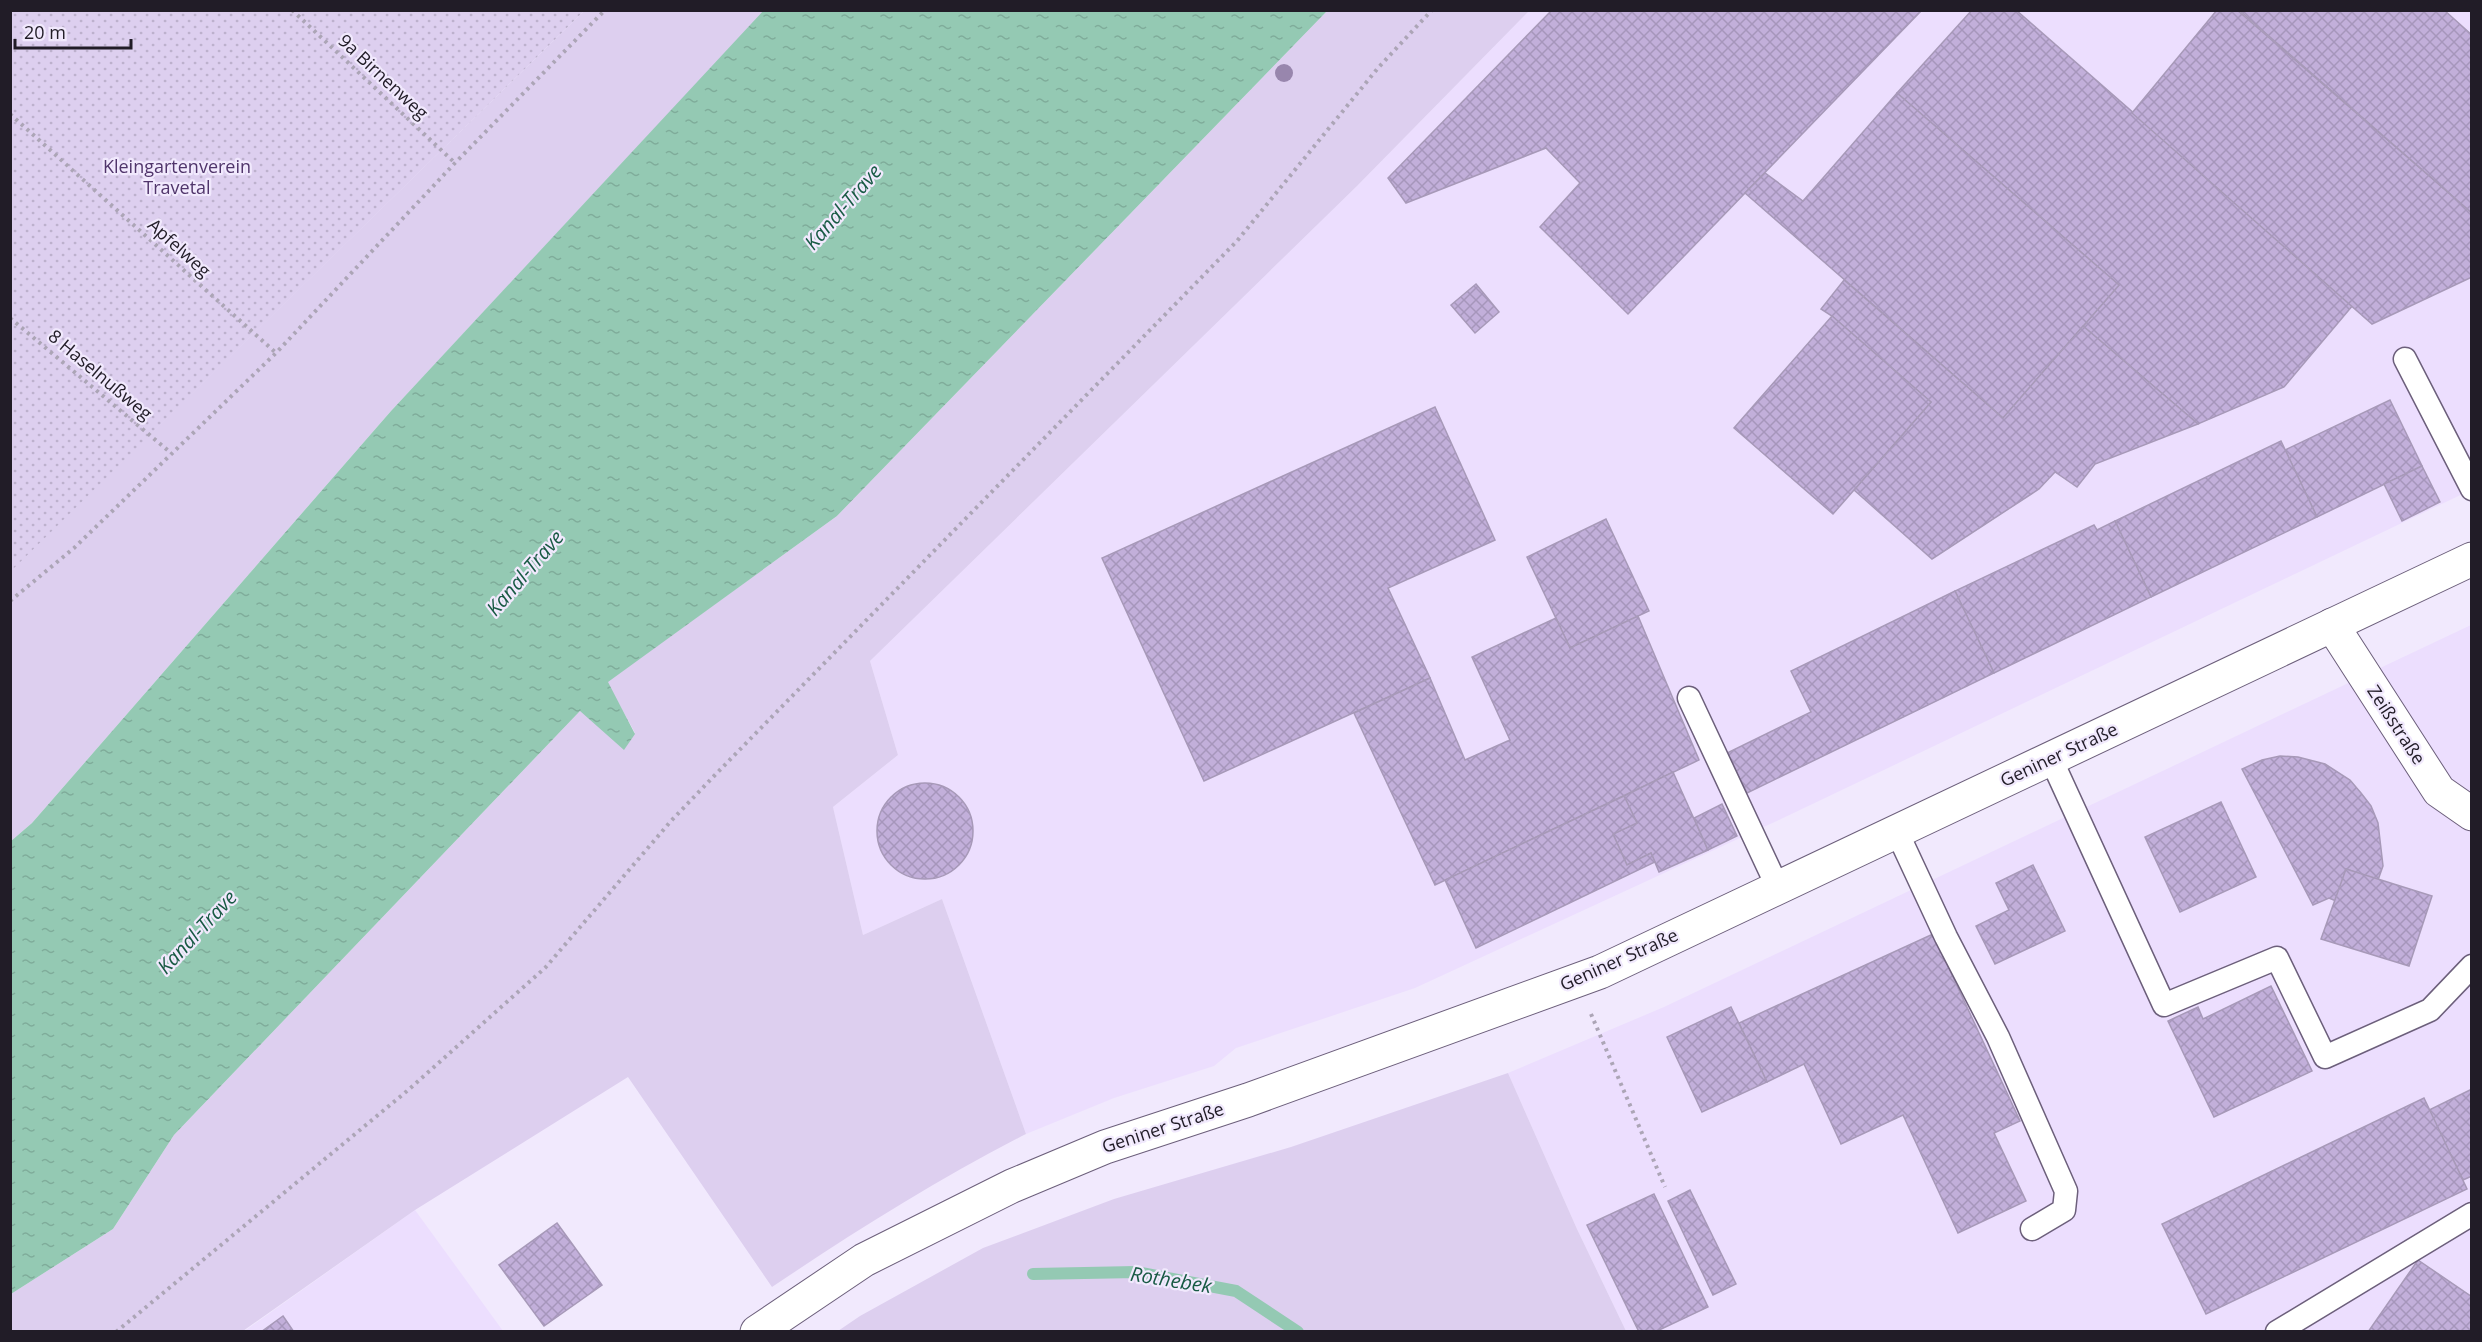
<svg xmlns="http://www.w3.org/2000/svg" width="2482" height="1342" viewBox="0 0 2482 1342" font-family="'Open Sans',sans-serif">
	<style>
		.built { fill: #ecdefe }
		.grass { fill: #ddcfef }
		.park { fill: url(#park-dots) }
		.water { fill: url(#water-ripples) }
		.lines { fill: none; stroke-linecap: round; stroke-linejoin: round }
		.stream { stroke: #94c9b3; stroke-width: 12 }
		.building { fill: url(#building-cross-hatch); stroke: #a799b8; stroke-width: 1.5 }
		.lane-casing { stroke: #6c5f7b; stroke-width: 25 }
		.street-casing { stroke: #6c5f7b; stroke-width: 35 }
		.secondary-casing { stroke: #6c5f7b; stroke-width: 35 }
		.path { stroke: #aca5b6; stroke-width: 4; stroke-dasharray: 3 4.5; stroke-linecap: butt }
		.lane { stroke: #fff; stroke-width: 22 }
		.street { stroke: #fff; stroke-width: 33 }
		.secondary { stroke: #fff; stroke-width: 33 }
		.tree { fill: #9886ad }
		.labels { text-anchor: middle; stroke-width: 4.5; stroke-linejoin: round; paint-order: stroke }
		.street-label { font-size: 18px; fill: #211c27; stroke: #f1e9fd }
		.park-label { font-size: 18px; fill: #50356b; stroke: #f1e9fd }
		.water-label { font-size: 20px; font-style: italic; fill: #185a44; stroke: #f1e9fd }
	</style>
	<defs>
		<pattern id="park-dots" width="8" height="8" patternUnits="userSpaceOnUse" patternTransform="scale(1.5)"><rect width="8" height="8" fill="#ddcfef"/><path d="M2 2h.1M6 6h.1" fill="none" stroke="#bdb1cd" stroke-width="1.8" stroke-linecap="round"/></pattern>
		<pattern id="water-ripples" width="26" height="14" patternUnits="userSpaceOnUse" patternTransform="scale(1.5)"><rect width="26" height="14" fill="#94c9b3"/><path d="M2 4q2-2 4 0t4 0M15 11q2-2 4 0t4 0" fill="none" stroke="#7fac9a"/></pattern>
		<pattern id="building-cross-hatch" width="8" height="8" patternUnits="userSpaceOnUse" patternTransform="scale(1.5)"><rect width="8" height="8" fill="#c2afda"/><path d="M0 0l8 8M0 8l8-8" fill="none" stroke="#a696bb"/></pattern>
	</defs>
	<rect width="100%" height="100%" fill="#f1e9fd"/>
	<!-- built -->
	<g class="built">
		<polygon points="1529,11 2471,11 2471,490 1781,819 1415,988 1236,1048 1214,1066 1114,1098 1026,1134 942,899 863,935 833,807 898,755 870,661 1357,186"/>
		<polygon points="2471,625 2471,1331 1626,1331 1577,1229 1508,1073 1664,1007"/>
		<polygon points="415,1210 503,1331 243,1332"/>
	</g>
	<!-- grass -->
	<g class="grass">
		<polygon points="584,11 764,11 391,411 32,823 11,841 10,571"/>
		<path d="M 1327,11 L 1529,11 L 1357,186 L 870,661 L 898,755 L 833,807 L 863,935 L 942,899 L 1026,1134 C 938,1179 854,1232 772,1287 L 628,1077 L 415,1210 L 243,1331 L 11,1332 L 11,1294 L 113,1229 L 174,1135 L 580,711 L 635,733 L 607,682 L 837,516 Z"/>
		<polygon points="1508,1073 1577,1229 1626,1331 838,1331 860,1316 983,1248 1114,1199 1291,1147"/>
	</g>
	<!-- park -->
	<polygon class="park" points="11,10 584,10 584,11 11,571"/>
	<!-- water -->
	<polygon class="water" points="764,10 1327,11 837,516 608,682 635,734 624,750 580,711 174,1135 113,1229 11,1294 11,841 32,823 391,411"/>
	<g class="lines">
		<!-- stream -->
		<polyline class="stream" points="1033,1274 1136,1272 1236,1291 1298,1332"/>
	</g>
	<!-- building -->
	<g class="building">
		<polygon points="1552,10 1922,10 1628,314 1540,227 1580,183 1546,148 1406,203 1388,178"/>
		<polygon points="1972,10 2016,10 2353,305 2284,387 2198,424 2083,326 2119,285 1897,93"/>
		<polygon points="2217,10 2237,10 2472,213 2472,277 2372,324 2132,113"/>
		<polygon points="2239,10 2444,10 2472,35 2472,213"/>
		<polygon points="1897,93 2119,285 2003,418 1745,193 1765,173 1803,201"/>
		<polygon points="1844,280 2003,418 2083,326 2198,424 2095,464 2077,487 2055,472 2039,489 1932,559 1854,490 1931,402 1832,316 1821,309"/>
		<polygon points="1476,284 1499,312 1475,333 1451,305"/>
		<polygon points="1832,316 1931,402 1833,514 1734,428"/>
		<polygon points="2390,400 2422,466 2317,517 2285,450"/>
		<polygon points="1435,407 1495,540 1388,588 1430,678 1204,781 1102,558"/>
		<polygon points="2281,441 2317,517 2151,597 2115,521"/>
		<polygon points="2422,466 2440,502 2402,521 2384,484"/>
		<polygon points="1606,519 1649,611 1570,648 1527,557"/>
		<polygon points="2115,521 2151,597 1994,673 1955,591 2094,525 2097,530"/>
		<polygon points="1955,591 1994,673 1747,793 1727,753 1811,712 1791,671"/>
		<polygon points="1638,616 1699,760 1435,885 1354,713 1430,678 1465,760 1510,740 1472,657 1556,618 1570,648"/>
		<polygon points="2280,756 2298,757 2325,764 2350,780 2361,793 2371,806 2378,823 2383,866 2378,880 2346,869 2336,901 2329,898 2313,905 2242,769 2262,760"/>
		<polygon points="1673,772 1708,850 1659,872 1651,853 1627,865 1613,834 1637,823 1624,796"/>
		<circle cx="925" cy="831" r="48"/>
		<polygon points="1624,796 1637,823 1613,834 1627,865 1651,853 1655,862 1476,948 1445,880"/>
		<polygon points="2221,802 2256,877 2180,912 2145,837"/>
		<polygon points="1722,804 1737,836 1708,850 1694,818"/>
		<polygon points="2033,865 2065,931 1995,964 1976,926 2009,910 1996,883"/>
		<polygon points="2346,869 2432,896 2409,966 2321,939"/>
		<polygon points="1933,934 2020,1121 1994,1133 2026,1201 1958,1233 1903,1115 1841,1144 1804,1064 1767,1082 1739,1023"/>
		<polygon points="2271,986 2312,1071 2214,1117 2168,1021 2198,1007 2203,1019"/>
		<polygon points="1731,1007 1767,1082 1702,1112 1667,1037"/>
		<polygon points="2472,1089 2472,1176 2463,1180 2429,1110"/>
		<polygon points="2424,1098 2467,1189 2206,1314 2162,1224"/>
		<polygon points="1690,1190 1736,1284 1713,1295 1668,1201"/>
		<polygon points="1654,1194 1708,1307 1655,1332 1639,1332 1587,1225"/>
		<polygon points="557,1223 602,1285 544,1326 499,1265"/>
		<polygon points="2418,1260 2472,1297 2472,1332 2368,1332"/>
		<polygon points="283,1316 294,1332 261,1332"/>
	</g>
	<g class="lines">
		<!-- lane casing -->
		<g class="lane-casing">
			<g id="lane">
				<polyline points="2405,359 2472,489"/>
				<polyline points="1689,698 1778,888"/>
				<polyline points="2051,759 2164,1005 2277,958 2325,1057 2430,1010 2472,966"/>
				<polyline points="1897,832 1946,937 1998,1037 2066,1191 2064,1210 2032,1229"/>
				<polyline points="2277,1332 2472,1214"/>
			</g>
		</g>
		<!-- street casing -->
		<g class="street-casing">
			<polyline id="street" points="2332,625 2439,791 2472,814"/>
		</g>
		<!-- secondary casing -->
		<g class="secondary-casing">
			<polyline id="secondary" points="757,1332 864,1260 1012,1186 1105,1147 1248,1100 1600,972 2472,559"/>
		</g>
		<!-- path -->
		<g class="path">
			<polyline points="292,10 455,163"/>
			<polyline points="10,114 276,353"/>
			<polyline points="10,318 171,453"/>
			<polyline points="10,601 74,548 276,353 455,163 605,10"/>
			<polyline points="1591,1014 1665,1187"/>
			<polyline points="116,1332 407,1091 545,968 671,821 714,776 1237,241 1378,68 1432,10"/>
		</g>
		<!-- lane -->
		<use href="#lane" class="lane"/>
		<!-- street -->
		<use href="#street" class="street"/>
		<!-- secondary -->
		<use href="#secondary" class="secondary"/>
	</g>
	<!-- trees -->
	<circle class="tree" cx="1284" cy="73" r="9"/>
	<g class="labels">
		<!-- street labels -->
		<g class="street-label">
			<text transform="translate(383 77) rotate(43)" y="6">9a Birnenweg</text>
			<text transform="translate(179 248) rotate(42)" y="6">Apfelweg</text>
			<text transform="translate(100 375) rotate(40)" y="6">8 Haselnußweg</text>
			<text transform="translate(2396 725) rotate(57)" y="6">Zeißstraße</text>
			<text transform="translate(2059 755) rotate(-25)" y="6">Geniner Straße</text>
			<text transform="translate(1619 960) rotate(-24)" y="6">Geniner Straße</text>
			<text transform="translate(1163 1128) rotate(-18)" y="6">Geniner Straße</text>
		</g>
		<!-- park labels -->
		<g class="park-label">
			<text x="177" y="173">Kleingartenverein<tspan x="177" dy="21">Travetal</tspan></text>
		</g>
		<!-- water labels -->
		<g class="water-label">
			<text transform="translate(843 207) rotate(-49)" y="7">Kanal-Trave</text>
			<text transform="translate(525 573) rotate(-49)" y="7">Kanal-Trave</text>
			<text transform="translate(197 932) rotate(-47)" y="7">Kanal-Trave</text>
			<text transform="translate(1171 1280) rotate(9)" y="7">Rothebek</text>
		</g>
	</g>
	<!-- border -->
	<rect width="2482" height="1342" fill="none" stroke="#211c27" stroke-width="24"/>
	<!-- scale -->
	<path d="M15 39v9h116v-9" fill="none" stroke="#211c27" stroke-width="3"/>
	<text x="24" y="39" font-size="18" fill="#211c27" stroke="#f1e9fd" stroke-width="4.5" paint-order="stroke">20 m</text>
</svg>
